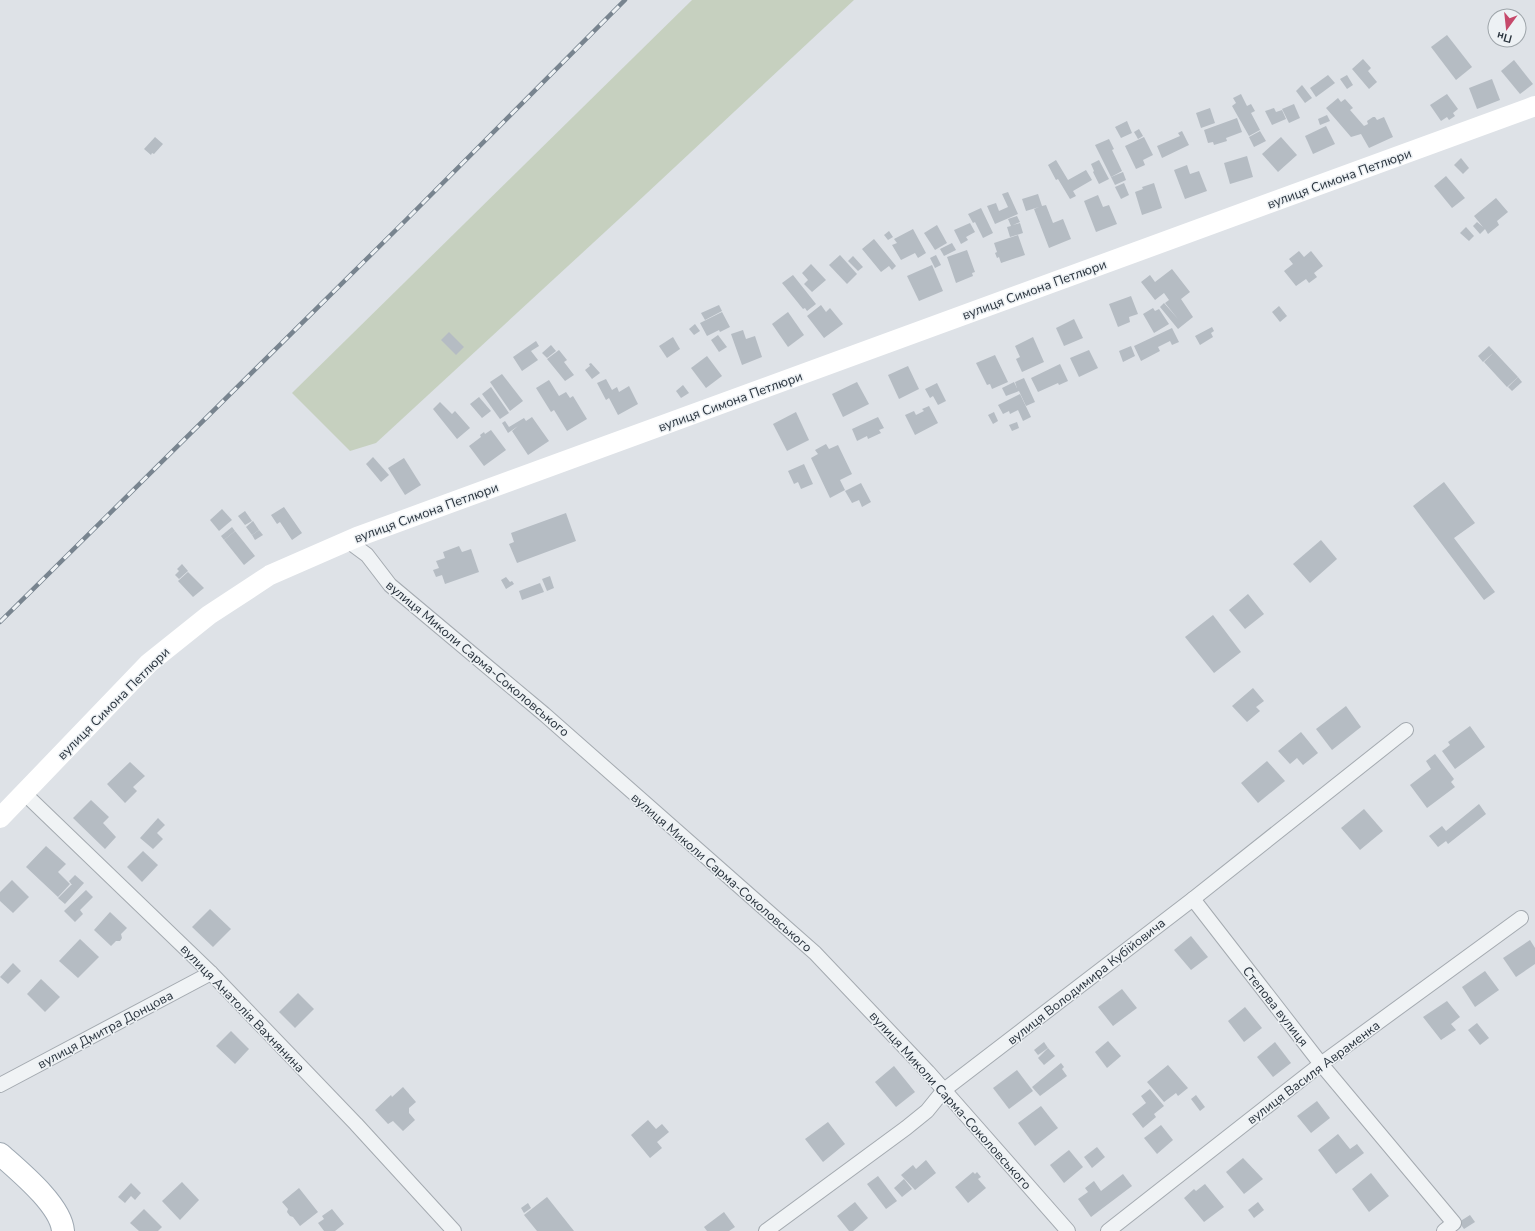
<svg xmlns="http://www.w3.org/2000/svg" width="1535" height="1231" viewBox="0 0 1535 1231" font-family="'Nunito Sans',sans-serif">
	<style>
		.green { fill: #c6d0bf }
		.building { fill: #b5bcc3 }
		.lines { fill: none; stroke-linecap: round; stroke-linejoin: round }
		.street-casing { stroke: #a4aab0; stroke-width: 16 }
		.primary-casing { stroke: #9ea8b2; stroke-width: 24 }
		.street { stroke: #f0f3f5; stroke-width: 14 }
		.secondary { stroke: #fff; stroke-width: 20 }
		.primary { stroke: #fff; stroke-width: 22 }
		.rail-casing { stroke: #78848f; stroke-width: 4.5 }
		.rail { stroke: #edf1f4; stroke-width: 3; stroke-dasharray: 9; stroke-linecap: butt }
		.labels { text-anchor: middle; stroke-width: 3; stroke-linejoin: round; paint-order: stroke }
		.street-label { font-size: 13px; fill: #28323c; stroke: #edf1f4 }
	</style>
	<rect width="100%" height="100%" fill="#dee2e7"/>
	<!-- green -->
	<polygon class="green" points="692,0 854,0 631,208 376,443 350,451 292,393"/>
	<!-- building -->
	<g class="building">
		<polygon points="1447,35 1472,67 1456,80 1431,47"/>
		<polygon points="1363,59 1371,68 1368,71 1377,82 1369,89 1352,69"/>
		<polygon points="1514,60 1533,84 1520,94 1501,71"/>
		<polygon points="1328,75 1335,83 1316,97 1310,88"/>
		<polygon points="1347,75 1353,85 1347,89 1340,79"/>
		<polygon points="1492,79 1500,100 1477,109 1469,88"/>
		<polygon points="1302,85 1312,98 1305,103 1296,91"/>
		<polygon points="1241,94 1247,106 1251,104 1255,111 1251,113 1260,130 1249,136 1232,106 1236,103 1233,98"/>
		<polygon points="1447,94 1458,109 1453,113 1455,116 1449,120 1447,117 1441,121 1430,105"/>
		<polygon points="1338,98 1341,102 1345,99 1353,108 1350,110 1364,126 1368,124 1367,121 1373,117 1375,117 1377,120 1384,117 1393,137 1369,148 1361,134 1351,137 1326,108"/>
		<polygon points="1294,104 1300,118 1289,123 1282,109"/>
		<polygon points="1210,108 1215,123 1201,128 1196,113"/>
		<polygon points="1274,108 1276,112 1282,110 1286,119 1272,125 1265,111"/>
		<polygon points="1327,115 1330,121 1320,125 1318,119"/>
		<polygon points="1237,118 1242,132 1226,138 1227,141 1214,145 1213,142 1208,143 1204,130"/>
		<polygon points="1127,121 1132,133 1121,138 1115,127"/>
		<polygon points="1326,126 1335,144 1313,154 1305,136"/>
		<polygon points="1139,129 1143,136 1138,139 1134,132"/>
		<polygon points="1182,131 1189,145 1162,158 1157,146 1180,136 1178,133"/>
		<polygon points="1260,131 1266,141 1254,147 1249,137"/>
		<polygon points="155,137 163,144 154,154 152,153 151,155 144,149"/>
		<polygon points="1144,137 1153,155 1143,160 1145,165 1136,169 1125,146"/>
		<polygon points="1281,137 1297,155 1278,172 1262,154"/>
		<polygon points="1109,139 1114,149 1112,150 1122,171 1111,177 1095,145"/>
		<polygon points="1247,156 1253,177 1230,184 1224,163"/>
		<polygon points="1461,158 1469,168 1463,174 1454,165"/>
		<polygon points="1056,160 1068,180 1086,170 1092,180 1073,191 1076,196 1070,199 1058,179 1056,180 1048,165"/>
		<polygon points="1099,160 1109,179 1099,184 1093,172 1094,171 1091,164"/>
		<polygon points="1187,165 1190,174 1199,171 1207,191 1185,199 1174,170"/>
		<polygon points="1123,172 1126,180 1115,185 1111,177"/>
		<polygon points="1446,176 1465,198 1452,208 1434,186"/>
		<polygon points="1124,183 1129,195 1121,199 1115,187"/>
		<polygon points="1154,183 1162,208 1142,215 1135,192 1143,189 1142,187"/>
		<polygon points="1008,192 1018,214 995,224 987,206 996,203 999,211 1008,207 1002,194"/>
		<polygon points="1038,194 1042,206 1046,205 1053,223 1063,219 1071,239 1049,248 1034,209 1039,207 1026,211 1022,199"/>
		<polygon points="1098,195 1103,207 1109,205 1117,224 1096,232 1084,201"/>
		<polygon points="1496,198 1508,212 1497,221 1499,225 1488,234 1485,229 1480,234 1473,226 1477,222 1483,227 1474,216"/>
		<polygon points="981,208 993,233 983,238 975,222 973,223 968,214"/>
		<polygon points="1017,216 1020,222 1013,225 1020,223 1023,233 1010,237 1007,227 1011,226 1008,219"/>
		<polygon points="970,223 975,232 966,237 968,240 961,244 954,230"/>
		<polygon points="937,225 947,243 935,250 924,233"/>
		<polygon points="1466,227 1474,236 1469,241 1460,233"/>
		<polygon points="913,229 926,253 918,258 915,253 901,260 892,245 897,243 894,239"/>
		<polygon points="889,231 893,237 888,240 884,235"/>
		<polygon points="1018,235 1025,255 1001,263 999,257 997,258 995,253 997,252 994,243"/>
		<polygon points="874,239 896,266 892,270 889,266 881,272 862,249"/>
		<polygon points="952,243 956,250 944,256 940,249"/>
		<polygon points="967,250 975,272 972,273 973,276 956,283 947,257"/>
		<polygon points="1299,251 1304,257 1311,251 1323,266 1314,273 1317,277 1309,283 1306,279 1296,286 1284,271 1293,264 1289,259"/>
		<polygon points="840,255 857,274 847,284 829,265"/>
		<polygon points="936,255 941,265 935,268 930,258"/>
		<polygon points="853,256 863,267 858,271 848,261"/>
		<polygon points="811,264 826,280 812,292 804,284 808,280 802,273"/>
		<polygon points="932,265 943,291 919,301 907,276"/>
		<polygon points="1172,269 1190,292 1181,299 1193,317 1178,329 1160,307 1164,303 1178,319 1165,303 1169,300 1164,293 1155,300 1141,282 1150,275 1155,282"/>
		<polygon points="793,275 816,304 807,311 805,308 803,309 782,283"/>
		<polygon points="1131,296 1138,314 1129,317 1130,322 1118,327 1109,304"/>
		<polygon points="719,305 722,311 705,320 701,313"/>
		<polygon points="821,305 826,312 830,308 843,324 824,338 807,316"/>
		<polygon points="1279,306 1287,316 1280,322 1272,312"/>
		<polygon points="1153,308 1155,311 1159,309 1169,324 1154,333 1143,314"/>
		<polygon points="722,312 730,327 720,332 719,330 707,336 700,323"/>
		<polygon points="788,312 804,335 788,347 772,324"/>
		<polygon points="1074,319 1083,338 1064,346 1056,328"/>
		<polygon points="695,324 700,331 694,335 689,329"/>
		<polygon points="1212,327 1214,331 1211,333 1213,337 1200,345 1195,336"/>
		<polygon points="1172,328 1179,342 1172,345 1170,341 1158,347 1160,351 1141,361 1134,346"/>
		<polygon points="743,330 746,339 755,336 762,357 742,365 731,334"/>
		<polygon points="449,332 464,347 456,355 441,340"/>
		<polygon points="718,335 727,347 719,352 711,340"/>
		<polygon points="673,337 680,349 667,358 659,346"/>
		<polygon points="1033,337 1044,362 1022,372 1016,359 1020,357 1015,346"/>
		<polygon points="536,341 539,346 531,351 538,360 522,371 513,357"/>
		<polygon points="551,345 556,351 547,358 542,353"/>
		<polygon points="1131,346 1135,356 1123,362 1119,351"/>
		<polygon points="1489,346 1518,377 1507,387 1484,362 1493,353 1483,362 1478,356"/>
		<polygon points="559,350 567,360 564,362 574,375 565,381 547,359"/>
		<polygon points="1089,350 1098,368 1079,377 1070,358"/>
		<polygon points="995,355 1008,382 992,389 990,384 987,385 976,363"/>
		<polygon points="707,356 722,376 706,388 691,368"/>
		<polygon points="591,363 600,373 592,379 585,370 590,366 589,364"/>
		<polygon points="1060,364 1068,381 1059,385 1058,383 1038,392 1031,378"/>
		<polygon points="908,366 919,389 899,399 888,375"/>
		<polygon points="502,374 523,401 510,411 490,382"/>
		<polygon points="1518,377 1522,382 1512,391 1508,387"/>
		<polygon points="1024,378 1035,402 1026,406 1019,391 1006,396 1002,388 1014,382 1017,388 1015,382"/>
		<polygon points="606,379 612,390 617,387 619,392 629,386 638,404 618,415 609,398 606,400 597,383"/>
		<polygon points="549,380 559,396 566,392 570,398 573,396 587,419 567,431 554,410 551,412 536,388"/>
		<polygon points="857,382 869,404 843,417 832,394"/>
		<polygon points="937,383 946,401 938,405 933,396 930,398 925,389"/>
		<polygon points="683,385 689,393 681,398 676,391"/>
		<polygon points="491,387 509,413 500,419 482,394"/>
		<polygon points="1020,394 1031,417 1023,421 1018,410 1010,414 1009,411 1003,414 998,405"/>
		<polygon points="479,397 491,411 482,418 470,404"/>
		<polygon points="440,402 452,414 455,411 470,428 457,439 433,409"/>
		<polygon points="929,406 938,423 915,435 905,415 914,411 916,415 924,411 922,409"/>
		<polygon points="796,412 809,440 787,451 773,424"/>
		<polygon points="994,412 998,421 993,424 988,415"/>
		<polygon points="532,417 549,441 528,455 512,431 518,426 508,433 502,423 505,421 509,427 524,418 526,421"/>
		<polygon points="878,417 884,428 879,430 881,433 868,439 867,436 857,441 852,429"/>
		<polygon points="1017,422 1019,428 1012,431 1009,425"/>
		<polygon points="491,430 506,450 484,466 469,446 481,437 480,435 484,432 485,434"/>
		<polygon points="826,444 829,449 838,445 852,474 840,480 845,490 830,498 811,458 818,454 815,450"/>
		<polygon points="373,457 389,475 381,482 366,464"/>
		<polygon points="404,458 421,485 405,495 388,468"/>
		<polygon points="804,464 813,484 801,489 798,482 794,484 788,471"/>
		<polygon points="1444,482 1475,523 1454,538 1495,592 1484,600 1413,506"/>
		<polygon points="861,483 871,502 862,507 859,500 852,503 845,491"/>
		<polygon points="284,507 302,533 292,540 280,522 277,524 271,515"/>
		<polygon points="222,509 232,520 219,531 210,520"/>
		<polygon points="245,511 252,521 245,525 238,516"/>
		<polygon points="566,513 576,541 517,563 509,544 514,542 511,533"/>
		<polygon points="253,521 259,530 252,535 246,527"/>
		<polygon points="232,527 235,531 224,540 221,536"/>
		<polygon points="259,530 263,535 255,540 252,535"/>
		<polygon points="235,531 255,556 244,565 224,540"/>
		<polygon points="1321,540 1337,559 1310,583 1293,564"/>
		<polygon points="459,546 462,552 471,549 479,572 445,584 442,575 436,577 433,570 439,568 436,561 445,558 443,552"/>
		<polygon points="182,564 188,571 179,579 175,575 179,571 177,569"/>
		<polygon points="188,572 204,588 193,597 178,581"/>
		<polygon points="550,576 554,588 547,591 542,579"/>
		<polygon points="506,577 510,582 512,581 514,584 506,589 501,580"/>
		<polygon points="540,583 544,592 522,600 519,591"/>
		<polygon points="1248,594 1264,614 1245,629 1229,610"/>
		<polygon points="1213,615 1241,652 1214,673 1185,637"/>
		<polygon points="1253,688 1264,701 1256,707 1260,711 1247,722 1232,706"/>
		<polygon points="1346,706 1361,727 1332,750 1316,729"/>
		<polygon points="1470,726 1485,747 1455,769 1442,751 1450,745 1448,742"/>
		<polygon points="1301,732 1318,753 1303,765 1297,758 1290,764 1278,751"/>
		<polygon points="1435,754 1454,779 1451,782 1455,787 1427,808 1410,785 1431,769 1426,761"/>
		<polygon points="1267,761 1285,781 1258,803 1241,783"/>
		<polygon points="130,762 145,776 133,787 137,791 125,803 107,784"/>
		<polygon points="91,800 109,817 103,823 116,837 105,849 73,818"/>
		<polygon points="1479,804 1486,814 1448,844 1446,841 1438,847 1429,836 1442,826 1446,831"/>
		<polygon points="1364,809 1383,831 1360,850 1341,828"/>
		<polygon points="158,818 165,825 157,833 163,839 153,849 140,838"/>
		<polygon points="46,846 66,864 58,872 70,884 58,897 26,867"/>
		<polygon points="143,851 158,865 142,882 127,867"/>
		<polygon points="75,875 84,883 65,904 58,898 71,885 72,885 69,881"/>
		<polygon points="12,880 29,897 13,913 0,901 0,892"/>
		<polygon points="86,890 93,897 80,910 83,914 75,922 64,911"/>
		<polygon points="210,909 231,929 213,947 192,927"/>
		<polygon points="110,912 127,928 121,934 122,938 120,941 116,941 111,946 94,930"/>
		<polygon points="1191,936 1208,957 1191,970 1174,950"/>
		<polygon points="80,939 99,957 78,978 59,961"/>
		<polygon points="1530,940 1535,948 1535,964 1516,977 1503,958"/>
		<polygon points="13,963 21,971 8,984 0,977"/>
		<polygon points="1485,971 1499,990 1475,1007 1462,987"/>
		<polygon points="41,979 60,997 45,1012 27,994"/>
		<polygon points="1122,989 1137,1008 1113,1026 1098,1007"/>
		<polygon points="298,993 314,1009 295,1028 279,1012"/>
		<polygon points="1447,1001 1460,1017 1451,1024 1456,1030 1441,1040 1423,1017"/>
		<polygon points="1245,1007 1262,1028 1244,1042 1228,1021"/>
		<polygon points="1477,1023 1489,1038 1480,1045 1468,1030"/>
		<polygon points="231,1031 249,1049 235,1064 216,1046"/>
		<polygon points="1108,1041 1121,1056 1107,1068 1095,1052"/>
		<polygon points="1044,1042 1048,1048 1038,1055 1034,1050"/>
		<polygon points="1275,1042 1291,1063 1273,1077 1257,1057"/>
		<polygon points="1048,1048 1055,1056 1044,1065 1038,1058"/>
		<polygon points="1061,1063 1064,1067 1062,1069 1067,1076 1040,1096 1032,1087"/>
		<polygon points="1168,1065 1188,1088 1178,1096 1176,1093 1164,1102 1147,1082"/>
		<polygon points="894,1066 915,1092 896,1107 875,1082"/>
		<polygon points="1017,1070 1033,1091 1009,1109 993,1088"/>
		<polygon points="403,1087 416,1102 409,1108 409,1113 415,1120 403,1131 393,1121 388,1124 375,1110 391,1095 392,1097"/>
		<polygon points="1150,1089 1164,1106 1154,1114 1156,1117 1143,1128 1132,1114 1146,1103 1141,1096"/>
		<polygon points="1196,1095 1205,1107 1200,1111 1191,1099"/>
		<polygon points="1317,1101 1330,1118 1311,1133 1297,1116"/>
		<polygon points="1041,1106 1058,1128 1035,1146 1018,1123"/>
		<polygon points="648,1120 656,1129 662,1124 669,1132 657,1142 662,1148 650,1158 631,1135"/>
		<polygon points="828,1122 845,1144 823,1162 805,1139"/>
		<polygon points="1161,1125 1173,1140 1157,1154 1144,1138"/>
		<polygon points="1338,1134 1350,1149 1357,1144 1364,1153 1336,1174 1318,1150"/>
		<polygon points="1097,1147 1105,1157 1092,1168 1084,1157"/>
		<polygon points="1069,1150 1083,1167 1064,1183 1050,1165"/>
		<polygon points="1243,1158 1263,1179 1244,1194 1226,1172"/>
		<polygon points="926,1160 936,1173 915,1190 901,1175 913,1165 916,1169"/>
		<polygon points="973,1172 975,1174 977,1172 981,1177 978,1179 986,1188 968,1203 955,1187"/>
		<polygon points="1371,1173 1389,1196 1369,1212 1352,1189"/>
		<polygon points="1123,1174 1132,1186 1091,1217 1078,1199 1088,1192 1085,1188 1094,1181 1101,1191"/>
		<polygon points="878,1176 897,1201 886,1209 867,1184"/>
		<polygon points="904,1179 912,1189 902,1197 894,1188"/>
		<polygon points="182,1182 199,1200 180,1220 162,1201"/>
		<polygon points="131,1183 141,1193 135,1200 131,1196 125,1203 118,1197"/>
		<polygon points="1205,1184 1224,1207 1204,1222 1184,1198 1194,1189 1196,1191"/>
		<polygon points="299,1188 318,1212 300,1226 293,1217 290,1216 287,1212 288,1209 282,1202"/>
		<polygon points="547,1197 574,1231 537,1231 524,1215"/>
		<polygon points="855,1202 868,1218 853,1231 849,1231 837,1216"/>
		<polygon points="1258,1202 1264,1210 1254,1218 1248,1210"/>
		<polygon points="528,1203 531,1208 524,1213 521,1208"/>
		<polygon points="144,1209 162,1227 158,1231 139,1231 130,1223"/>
		<polygon points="332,1209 344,1224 335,1231 324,1231 318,1223 324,1219 322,1216"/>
		<polygon points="724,1212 735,1227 729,1231 707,1231 704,1227"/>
		<polygon points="1470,1215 1475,1222 1464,1229 1459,1222"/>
	</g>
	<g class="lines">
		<!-- street casing -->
		<g class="street-casing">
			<g id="street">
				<polyline points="348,541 367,555 390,585 544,714 815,953 928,1072 1068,1231"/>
				<polyline points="24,793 211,973 356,1124 454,1231"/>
				<polyline points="1193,899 1321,1064 1454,1223 1444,1231"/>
				<polyline points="0,1085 211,973"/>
				<polyline points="766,1231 906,1128 927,1111 944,1090 1193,899 1406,730"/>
				<polyline points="1108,1231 1321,1064 1521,918"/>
			</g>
		</g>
		<!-- primary casing -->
		<g class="primary-casing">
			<path id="primary" d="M 0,1154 C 19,1171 61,1205 63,1231"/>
		</g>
		<!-- street -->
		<use href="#street" class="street"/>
		<!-- secondary -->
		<polyline class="secondary" points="0,818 149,663 209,615 270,575 357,537 1535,106"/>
		<!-- primary -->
		<use href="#primary" class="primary"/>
		<!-- rail casing -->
		<g class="rail-casing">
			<polyline id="rail" points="0,622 403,223 625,0"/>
		</g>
		<!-- rail -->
		<use href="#rail" class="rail"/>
	</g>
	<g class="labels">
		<!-- street labels -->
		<g class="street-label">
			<text transform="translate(1339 178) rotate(-20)" y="5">вулиця Симона Петлюри</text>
			<text transform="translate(1034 289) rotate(-20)" y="5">вулиця Симона Петлюри</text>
			<text transform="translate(730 401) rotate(-20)" y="5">вулиця Симона Петлюри</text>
			<text transform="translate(426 512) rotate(-20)" y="5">вулиця Симона Петлюри</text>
			<text transform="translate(478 658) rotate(40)" y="5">вулиця Миколи Сарма-Соколовського</text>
			<text transform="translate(113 703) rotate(-45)" y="5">вулиця Симона Петлюри</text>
			<text transform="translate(722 872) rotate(41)" y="5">вулиця Миколи Сарма-Соколовського</text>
			<text transform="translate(1086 981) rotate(-38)" y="5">вулиця Володимира Кубійовича</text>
			<text transform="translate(1276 1006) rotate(52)" y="5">Степова вулиця</text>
			<text transform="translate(243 1008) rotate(46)" y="5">вулиця Анатолія Вахнянина</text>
			<text transform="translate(105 1029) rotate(-28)" y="5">вулиця Дмитра Донцова</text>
			<text transform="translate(1313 1072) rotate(-37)" y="5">вулиця Василя Авраменка</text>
			<text transform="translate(951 1100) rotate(48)" y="5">вулиця Миколи Сарма-Соколовського</text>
		</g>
	</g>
	<!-- north arrow -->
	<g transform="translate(1507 28) rotate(195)"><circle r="19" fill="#edf1f4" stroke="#9ea5aa"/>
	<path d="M0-3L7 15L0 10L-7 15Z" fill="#c6496b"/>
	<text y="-6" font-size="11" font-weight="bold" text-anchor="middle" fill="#28323c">Пн</text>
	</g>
</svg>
